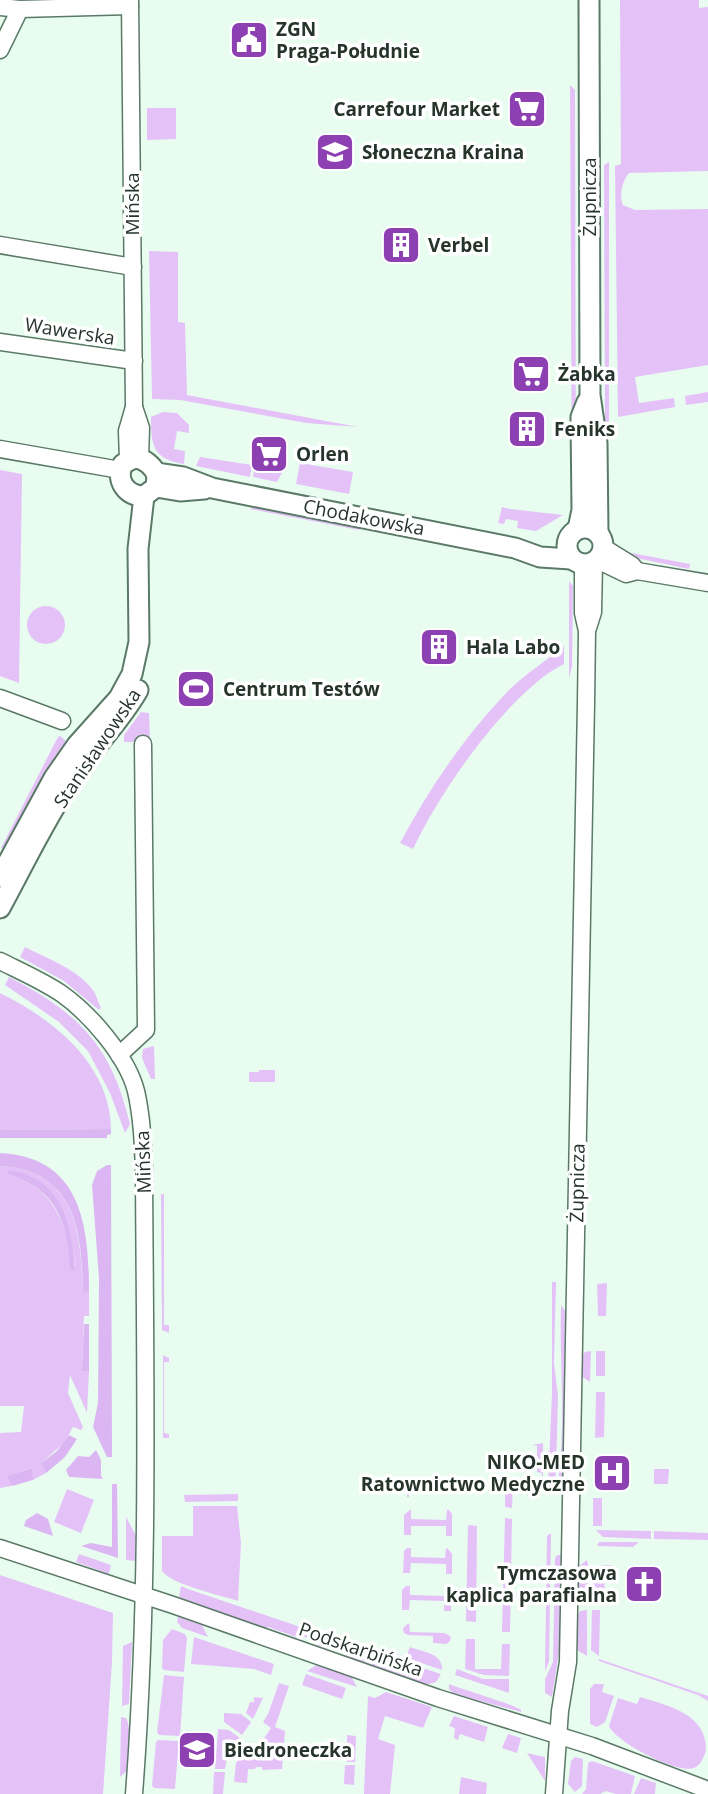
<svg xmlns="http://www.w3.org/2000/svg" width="708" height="1794" viewBox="0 0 708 1794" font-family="'Open Sans',sans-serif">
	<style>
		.green { fill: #e4c2f8; fill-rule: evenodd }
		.forest { fill: #dbb6f2 }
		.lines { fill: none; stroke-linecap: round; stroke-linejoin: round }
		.minor-casing { stroke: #5a7966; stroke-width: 19 }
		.tertiary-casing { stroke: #5a7966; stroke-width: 23 }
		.minor { stroke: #fff; stroke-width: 16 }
		.tertiary { stroke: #fff; stroke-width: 19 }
		.labels { text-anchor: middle; stroke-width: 7; stroke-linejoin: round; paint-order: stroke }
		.poi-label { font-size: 19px; font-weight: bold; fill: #26342c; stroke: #fff; text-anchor: start }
		.street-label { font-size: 19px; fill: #26342c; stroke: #fff }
	</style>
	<rect width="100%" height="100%" fill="#e8fdf0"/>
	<!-- green -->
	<g class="green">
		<path d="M 620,0 L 699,0 L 699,8 L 708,7 L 708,171 L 629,173 C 622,181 619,196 623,205 L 635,210 L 708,209 L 708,365 L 635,377 L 639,403 L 674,398 L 675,407 L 618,417 L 615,166 L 621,164 Z"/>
		<polygon points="570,85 575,90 576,507 572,505"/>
		<polygon points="147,108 176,108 176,139 147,140"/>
		<polygon points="609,162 609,433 605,429 604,165"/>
		<polygon points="149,251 178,252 178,322 185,323 187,395 358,427 306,423 180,400 152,399"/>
		<polygon points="708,392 708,402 686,405 685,396"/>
		<path d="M 163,412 L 177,413 L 189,425 L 189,433 L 177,431 L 174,449 L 185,451 L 184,464 C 153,459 151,446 151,417 Z"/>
		<polygon points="200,457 252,465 250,477 196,466"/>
		<polygon points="255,463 280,468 282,473 277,482 253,477"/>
		<polygon points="300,463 353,472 349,494 296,484"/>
		<polygon points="0,470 22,474 19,683 0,676"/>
		<polygon points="255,506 359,527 360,528 359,530 250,509"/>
		<polygon points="502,507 510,509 563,515 536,531 517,528 518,521 506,519 504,524 498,523"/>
		<polygon points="626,552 690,564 689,569 626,556"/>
		<polygon points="569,581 573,586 572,666 569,678"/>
		<circle cx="46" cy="625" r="19"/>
		<path d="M 564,646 L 564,664 C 508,692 439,793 413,849 L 400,843 C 430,787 464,737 509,690 C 525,674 546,661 564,646 Z"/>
		<polygon points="141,712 149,713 150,742 124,742 124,735"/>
		<polygon points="60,736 70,744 5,849 1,848 58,737"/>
		<path d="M 25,947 C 48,959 80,970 95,993 C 97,998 99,1004 101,1008 L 99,1010 L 64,981 L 20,957 Z"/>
		<path d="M 9,977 C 80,1014 111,1045 130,1124 L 125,1133 L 110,1093 L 88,1051 L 59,1022 L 5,985 Z"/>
		<path d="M 0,993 C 53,1019 110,1064 111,1129 L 0,1130 Z"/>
		<polygon points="154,1046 155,1079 151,1079 142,1058 143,1049"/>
		<polygon points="259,1070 275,1070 275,1082 249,1082 249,1072 259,1072"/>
		<path d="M 0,1166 C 76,1171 81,1231 83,1292 L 89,1291 L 89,1316 L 84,1316 L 82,1371 L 89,1372 L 87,1413 L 70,1375 L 68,1393 L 83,1427 L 81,1430 L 73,1427 L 64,1443 L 41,1463 L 46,1473 L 33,1480 L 31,1468 L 8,1476 L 12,1486 L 0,1488 L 0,1433 L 21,1432 L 24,1406 L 0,1406 ZM 7,1174 C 12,1174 19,1173 24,1174 C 60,1183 75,1240 75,1271 C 64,1223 59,1191 7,1174 Z"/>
		<polygon points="161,1194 164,1194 164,1325 169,1325 169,1333 162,1330"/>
		<polygon points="552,1282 556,1282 554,1363 558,1396 556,1474 551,1489 548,1486 552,1393"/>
		<polygon points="607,1283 606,1316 598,1316 597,1284"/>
		<path d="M 561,1305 L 567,1314 L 564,1480 L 557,1489 C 567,1429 559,1366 561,1305 Z"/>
		<polygon points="591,1351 590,1382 581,1376 581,1359 585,1352"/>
		<rect x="596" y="1351" width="9" height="25"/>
		<polygon points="163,1355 169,1358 169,1362 164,1362 164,1433 169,1434 169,1438 163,1438"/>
		<polygon points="596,1392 605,1392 604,1437 595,1438"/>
		<polygon points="543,1443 543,1488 542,1488 542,1473 537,1472 537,1446 532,1445"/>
		<polygon points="654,1469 669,1469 668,1484 654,1484"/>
		<polygon points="505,1480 513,1482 512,1508 505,1507"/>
		<polygon points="411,1481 448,1482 451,1488 409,1487 409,1497 407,1497 407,1484"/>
		<polygon points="67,1489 94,1500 81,1533 54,1522"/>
		<polygon points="238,1494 238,1501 185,1502 184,1495"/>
		<rect x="593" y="1498" width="9" height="28"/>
		<path d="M 193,1506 L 237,1506 L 241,1543 L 238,1601 C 220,1595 172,1585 162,1571 L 162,1536 L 193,1536 Z"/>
		<polygon points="411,1509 411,1519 446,1520 447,1510 449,1510 452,1514 452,1536 446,1536 446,1526 411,1526 411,1535 404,1535 404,1515"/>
		<polygon points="126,1517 136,1536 135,1561 126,1560"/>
		<polygon points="505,1518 512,1519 510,1632 502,1632"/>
		<polygon points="468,1525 477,1526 476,1622 466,1621"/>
		<polygon points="596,1530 651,1531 651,1539 603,1537"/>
		<polygon points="654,1531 708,1533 708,1540 654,1539"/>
		<polygon points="549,1534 551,1534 549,1661 545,1672 547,1536"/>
		<polygon points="599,1542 639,1542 633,1547 597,1546"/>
		<polygon points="407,1548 411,1548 411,1557 445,1558 446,1548 448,1549 452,1554 452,1574 446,1574 446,1564 411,1563 410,1573 403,1573 404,1551"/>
		<polygon points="79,1554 111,1565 109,1574 76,1562"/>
		<polygon points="557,1555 563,1555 561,1640 552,1697 545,1693 545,1679 553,1662 555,1558"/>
		<polygon points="587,1560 588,1565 588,1599 581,1598 577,1590 578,1567"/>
		<polygon points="602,1565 613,1565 612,1569 605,1577 604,1594 594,1596 592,1594 592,1575"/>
		<polygon points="0,1575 113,1613 112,1662 103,1794 0,1794"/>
		<polygon points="181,1586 188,1589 336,1639 331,1648 321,1650 316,1640 305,1637 302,1639 268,1627 265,1629 223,1616 179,1597"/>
		<polygon points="406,1586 410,1586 410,1595 445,1596 445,1586 449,1587 451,1591 451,1611 444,1611 444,1601 410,1600 409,1610 402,1610 402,1590"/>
		<polygon points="587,1610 587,1656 577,1650 576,1618 580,1611"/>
		<polygon points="592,1610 600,1610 599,1656 591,1650"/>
		<polygon points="178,1617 202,1625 208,1637 182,1628 177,1622"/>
		<polygon points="409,1623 410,1632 445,1633 451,1637 450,1641 446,1644 433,1643 433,1636 408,1635 404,1633 403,1628"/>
		<polygon points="172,1629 185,1634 187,1638 184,1672 164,1670 162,1668 163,1640"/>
		<polygon points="194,1637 274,1664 271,1675 254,1669 191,1664"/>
		<polygon points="466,1639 475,1639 475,1669 501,1669 502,1644 510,1644 509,1676 484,1675 465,1669"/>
		<polygon points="132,1642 129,1704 122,1706 123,1646"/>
		<polygon points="346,1643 441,1674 436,1682 426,1685 349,1659 345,1654"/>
		<path d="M 374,1647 L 406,1657 L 410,1647 C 423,1652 443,1653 442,1670 Z"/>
		<polygon points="599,1659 708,1696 708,1701 698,1695 599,1661"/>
		<polygon points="318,1664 351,1676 357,1687 307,1671"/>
		<polygon points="457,1669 483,1679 509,1679 509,1693 455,1675"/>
		<polygon points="306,1674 346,1688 342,1699 302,1685"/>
		<polygon points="164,1675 184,1677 180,1736 159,1735 157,1732"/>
		<polygon points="279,1683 289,1686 275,1727 285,1731 282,1769 262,1770 262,1767 256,1767 255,1769 248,1769 247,1783 234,1782 236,1763 249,1742 258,1747 271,1728 263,1722 268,1714"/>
		<path d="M 449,1684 C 461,1689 516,1705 521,1710 L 521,1712 L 453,1694 L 449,1689 Z"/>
		<polygon points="594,1684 604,1684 602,1692 614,1696 605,1722 597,1727 590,1724 590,1689"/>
		<polygon points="386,1692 432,1707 423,1728 385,1716 378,1739 395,1745 390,1794 364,1794 368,1696 375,1698"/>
		<polygon points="254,1697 263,1698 253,1719 246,1713 250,1702 254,1702"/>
		<path d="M 640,1697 C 665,1705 708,1713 706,1751 C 703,1758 701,1765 694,1768 C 676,1774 616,1742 609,1726 L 618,1698 L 637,1704 Z"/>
		<polygon points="224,1713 241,1714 251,1722 242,1735 224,1722"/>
		<polygon points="454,1716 488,1727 484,1742 460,1734 458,1740 454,1738 455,1728 449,1726"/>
		<path d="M 121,1717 L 126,1718 C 133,1731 128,1756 127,1771 L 120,1777 Z"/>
		<polygon points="218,1729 229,1730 240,1738 227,1757 225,1769 215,1769"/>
		<polygon points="508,1734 521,1738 517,1753 502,1748"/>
		<polygon points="347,1735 356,1736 355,1762 347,1762"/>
		<polygon points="158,1740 179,1741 175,1789 154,1788 152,1786 156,1742"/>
		<polygon points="527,1753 545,1757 545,1781"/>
		<polygon points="575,1757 583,1759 582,1786 575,1792 568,1784 571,1761"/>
		<polygon points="592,1761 635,1776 631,1794 616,1794 606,1791 600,1794 582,1794 586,1789 588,1763"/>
		<polygon points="345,1765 355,1765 354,1785 344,1784"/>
		<polygon points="214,1772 225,1772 223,1794 213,1794"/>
		<polygon points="461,1777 487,1783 486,1794 459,1794"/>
		<polygon points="641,1778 656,1783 655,1794 634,1794"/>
	</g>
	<!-- forest -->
	<g class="forest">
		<polygon points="111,1129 111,1134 107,1135 107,1138 0,1138 0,1130"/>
		<path d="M 0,1153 C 82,1157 89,1227 89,1291 L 83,1293 C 82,1231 76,1171 0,1166 Z"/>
		<polygon points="107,1165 111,1165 112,1457 107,1457 93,1427 98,1403 99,1278 92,1185 97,1171"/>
		<path d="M 9,1170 C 62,1177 73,1227 75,1271 L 70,1269 C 67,1220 57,1190 7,1174 Z"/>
		<polygon points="84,1324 89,1324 89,1372 82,1371"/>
		<polygon points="69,1435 77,1439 65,1457 46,1473 41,1463 57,1451"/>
		<polygon points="96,1450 101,1460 101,1476 103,1479 69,1477 66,1470 78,1456 89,1457"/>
		<polygon points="32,1468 33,1480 12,1486 7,1476"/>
		<polygon points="112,1484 117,1484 118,1558 81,1546 91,1543 112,1547"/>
		<polygon points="37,1513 48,1519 53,1536 24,1526 26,1520"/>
	</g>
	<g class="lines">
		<!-- minor casing -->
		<g class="minor-casing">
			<g id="minor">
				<polyline points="0,7 20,9 130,6"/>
				<polyline points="0,50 20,9"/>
				<polyline points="0,245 133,267"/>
				<polyline points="0,342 134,361"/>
				<polyline points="134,407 141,428 140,458"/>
				<polyline points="0,449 120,470"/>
				<polyline points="128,460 127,431 134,407 130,0"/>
				<polyline points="603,547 632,565 637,571"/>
				<polyline points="597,560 626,574 637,571 708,583"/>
				<polyline points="588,628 593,612 594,563"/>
				<polyline points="0,698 62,721"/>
				<path d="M 0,961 C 20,971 43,981 62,994 C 90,1014 127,1056 136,1091 C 142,1117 143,1144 144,1171 C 145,1378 150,1587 134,1794"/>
				<polyline points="119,1055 146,1030 143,744"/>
				<polyline points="0,1548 173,1605 438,1698 592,1746 708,1790"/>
				<polyline points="554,1794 560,1711 568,1662 586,703 587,631 583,613 583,565"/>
			</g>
		</g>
		<!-- tertiary casing -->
		<g class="tertiary-casing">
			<g id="tertiary">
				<polyline points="589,0 590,395 597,443 598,533"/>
				<path d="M 134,458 C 144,458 153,466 157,475 L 156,487 L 144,496 C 126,496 115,480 123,464 Z"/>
				<polyline points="156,473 183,477 212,488 515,548 540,557 571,559"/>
				<polyline points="156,487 180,491 204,489"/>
				<circle cx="585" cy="546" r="18"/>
				<polyline points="578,529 582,510 581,417 587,402"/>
				<polyline points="0,877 54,778 77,745 119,698 132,674 139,642 138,549 144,496"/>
				<path d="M 0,908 C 24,864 46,817 74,776 C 94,746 120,722 138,690"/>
			</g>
		</g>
		<!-- minor -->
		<use href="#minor" class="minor"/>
		<!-- tertiary -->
		<use href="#tertiary" class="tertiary"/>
	</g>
	<!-- icons -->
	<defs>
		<g id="civic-square" transform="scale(2.0125)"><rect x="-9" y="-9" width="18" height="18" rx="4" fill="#8c40b1" stroke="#fff"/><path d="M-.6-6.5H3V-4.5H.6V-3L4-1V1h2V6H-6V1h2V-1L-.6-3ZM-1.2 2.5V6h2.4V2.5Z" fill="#fff"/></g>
		<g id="supermarket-square" transform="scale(2.0125)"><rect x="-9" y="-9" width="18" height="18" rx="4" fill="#8c40b1" stroke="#fff"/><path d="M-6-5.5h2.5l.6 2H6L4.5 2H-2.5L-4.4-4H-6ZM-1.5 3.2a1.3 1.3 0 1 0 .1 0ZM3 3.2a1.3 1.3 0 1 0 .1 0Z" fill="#fff"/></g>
		<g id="school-square" transform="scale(2.0125)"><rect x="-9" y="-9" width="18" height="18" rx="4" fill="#8c40b1" stroke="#fff"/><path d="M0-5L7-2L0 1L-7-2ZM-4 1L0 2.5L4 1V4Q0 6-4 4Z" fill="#fff"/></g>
		<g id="building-square" transform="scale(2.0125)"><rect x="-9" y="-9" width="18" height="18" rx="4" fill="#8c40b1" stroke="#fff"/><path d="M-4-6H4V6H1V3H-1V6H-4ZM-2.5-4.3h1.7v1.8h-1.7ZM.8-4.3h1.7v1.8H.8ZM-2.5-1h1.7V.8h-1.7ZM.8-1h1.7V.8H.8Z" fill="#fff"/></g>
		<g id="stadium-square" transform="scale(2.0125)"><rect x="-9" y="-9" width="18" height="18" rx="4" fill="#8c40b1" stroke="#fff"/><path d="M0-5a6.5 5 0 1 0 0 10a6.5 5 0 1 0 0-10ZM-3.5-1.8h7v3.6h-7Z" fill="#fff"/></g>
		<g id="hospital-square" transform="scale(2.0125)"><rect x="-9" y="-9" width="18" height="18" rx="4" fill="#8c40b1" stroke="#fff"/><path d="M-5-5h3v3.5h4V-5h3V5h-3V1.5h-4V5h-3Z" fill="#fff"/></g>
		<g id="church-square" transform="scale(2.0125)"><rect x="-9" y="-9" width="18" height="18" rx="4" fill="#8c40b1" stroke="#fff"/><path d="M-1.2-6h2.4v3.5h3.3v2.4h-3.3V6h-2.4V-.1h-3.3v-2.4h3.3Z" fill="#fff"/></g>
	</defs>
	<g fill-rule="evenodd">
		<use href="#civic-square" x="249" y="40"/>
		<use href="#supermarket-square" x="527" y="109"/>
		<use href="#school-square" x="335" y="152"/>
		<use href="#building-square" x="401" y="245"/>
		<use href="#supermarket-square" x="531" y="374"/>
		<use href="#building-square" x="527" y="429"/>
		<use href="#supermarket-square" x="269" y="454"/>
		<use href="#building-square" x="439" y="647"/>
		<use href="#stadium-square" x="196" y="689"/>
		<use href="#hospital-square" x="612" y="1473"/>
		<use href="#church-square" x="644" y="1584"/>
		<use href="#school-square" x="197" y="1750"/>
	</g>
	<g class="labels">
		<!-- poi labels -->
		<g class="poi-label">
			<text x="276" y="36">ZGN<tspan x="276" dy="22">Praga-Południe</tspan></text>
			<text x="500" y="116" text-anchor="end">Carrefour Market</text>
			<text x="362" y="159">Słoneczna Kraina</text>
			<text x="428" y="252">Verbel</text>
			<text x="558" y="381">Żabka</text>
			<text x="554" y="436">Feniks</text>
			<text x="296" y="461">Orlen</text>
			<text x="466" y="654">Hala Labo</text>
			<text x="223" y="696">Centrum Testów</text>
			<text x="585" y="1469" text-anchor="end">NIKO-MED<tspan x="585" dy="22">Ratownictwo Medyczne</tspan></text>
			<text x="617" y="1580" text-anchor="end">Tymczasowa<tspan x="617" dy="22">kaplica parafialna</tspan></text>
			<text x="224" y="1757">Biedroneczka</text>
		</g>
		<!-- street labels -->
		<g class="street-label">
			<text transform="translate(589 197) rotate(-90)" y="7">Żupnicza</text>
			<text transform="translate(132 204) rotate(-90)" y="7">Mińska</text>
			<text transform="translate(70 331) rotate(9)" y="7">Wawerska</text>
			<text transform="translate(364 517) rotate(11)" y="7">Chodakowska</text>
			<text transform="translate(97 748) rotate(-56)" y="7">Stanisławowska</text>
			<text transform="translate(143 1162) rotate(-92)" y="7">Mińska</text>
			<text transform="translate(577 1183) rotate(-89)" y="7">Żupnicza</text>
			<text transform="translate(361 1649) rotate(19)" y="7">Podskarbińska</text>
		</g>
	</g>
</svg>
